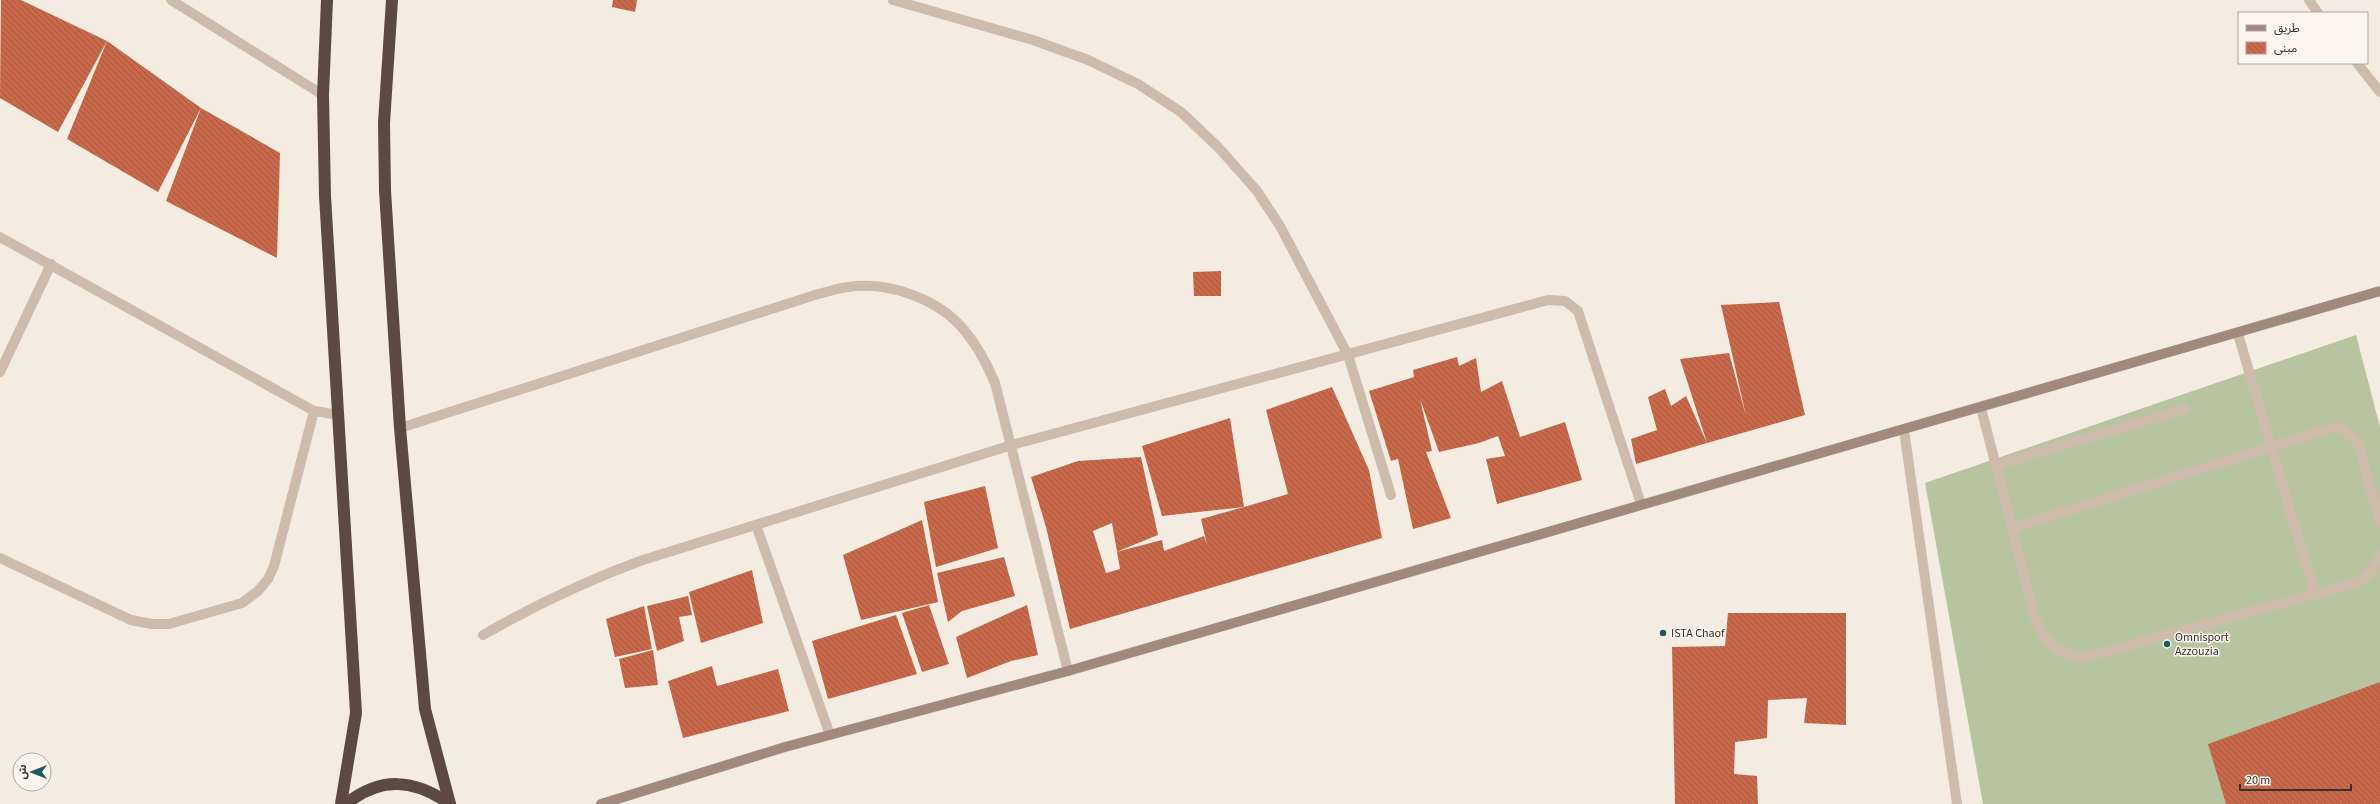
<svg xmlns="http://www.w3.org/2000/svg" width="2380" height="804" viewBox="0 0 2380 804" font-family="'Source Sans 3','Noto Sans Arabic',sans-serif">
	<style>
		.garden { fill: #b8c4a0 }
		.building { fill: url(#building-back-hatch); fill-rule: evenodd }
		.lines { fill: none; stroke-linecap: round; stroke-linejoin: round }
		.lane { stroke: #cdbbac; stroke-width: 10 }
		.street { stroke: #cdbbac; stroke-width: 10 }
		.secondary { stroke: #a18a7d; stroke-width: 10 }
		.highway { stroke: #5c4a42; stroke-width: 12 }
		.poi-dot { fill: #1f5a5e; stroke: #fbf5ee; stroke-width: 1.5 }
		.labels { text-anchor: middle; stroke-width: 3; stroke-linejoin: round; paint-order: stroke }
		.poi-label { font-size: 12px; fill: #3b302b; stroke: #fbf5ee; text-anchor: start }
	</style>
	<defs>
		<pattern id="building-back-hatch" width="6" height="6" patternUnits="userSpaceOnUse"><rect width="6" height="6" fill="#c8694b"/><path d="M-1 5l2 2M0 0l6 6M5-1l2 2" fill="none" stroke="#a4573f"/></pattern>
	</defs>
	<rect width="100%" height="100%" fill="#f4ebe1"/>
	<!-- garden -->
	<polygon class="garden" points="2356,335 2380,427 2380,804 1983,804 1925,483"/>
	<!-- building -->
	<g class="building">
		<polygon points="1,0 21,0 107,41 58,132 0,98"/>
		<polygon points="613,0 637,0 635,12 612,7"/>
		<polygon points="107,41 201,108 280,153 277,258 166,201 201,108 158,192 67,139"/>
		<polygon points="1221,271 1221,296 1194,296 1193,272"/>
		<polygon points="1779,302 1805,415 1707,443 1680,359 1729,353 1746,416 1721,305"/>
		<polygon points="1457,357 1459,366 1476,358 1481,392 1502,381 1520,437 1565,422 1582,480 1497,504 1486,459 1505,456 1498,436 1479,443 1439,452 1420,399 1432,451 1426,452 1451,518 1413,529 1398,459 1391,461 1369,391 1414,377 1413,370"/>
		<path d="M 1332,387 L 1369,470 L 1382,538 L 1070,629 L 1046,527 L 1031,477 L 1078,461 L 1141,457 L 1158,535 L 1116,552 L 1162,540 L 1164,551 L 1204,536 L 1207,545 L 1201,519 L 1244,507 L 1162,516 L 1142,446 L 1230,418 L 1244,507 L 1288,494 L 1266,410 ZM 1112,523 L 1120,569 L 1106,573 L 1093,531 Z"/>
		<polygon points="1665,389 1671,406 1686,396 1707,443 1636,464 1631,439 1657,430 1648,397"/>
		<polygon points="985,486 998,548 936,567 924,502"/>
		<polygon points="922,520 938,602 861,620 843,555"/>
		<polygon points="1004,557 1015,596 962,611 948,622 937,573"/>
		<polygon points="752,570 763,623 701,643 689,592"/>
		<polygon points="688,596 692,615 679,617 684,641 657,651 647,606"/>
		<polygon points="929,605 949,664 922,672 902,613"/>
		<polygon points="1027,605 1038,655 1011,661 967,678 956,637"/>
		<polygon points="644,606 652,649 615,657 606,619"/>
		<polygon points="1728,613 1846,613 1846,725 1804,723 1807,698 1768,700 1767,738 1735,742 1734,774 1757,776 1758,804 1675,804 1672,647 1725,646"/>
		<polygon points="896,615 917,674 828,699 812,641"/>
		<polygon points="653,650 658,685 625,688 619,659"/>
		<polygon points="712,666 717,686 778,669 789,711 683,738 668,681"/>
		<polygon points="2380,682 2380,804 2226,804 2208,744"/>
	</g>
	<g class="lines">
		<!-- lane -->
		<g class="lane">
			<polyline points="893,0 1033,40 1088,60 1138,84 1181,112 1219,148 1257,191 1280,226 1348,355"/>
			<polyline points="2238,334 2315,595"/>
			<path d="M 1981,408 L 2035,617 C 2044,643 2059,655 2086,657 L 2356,583 L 2369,574 L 2380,555"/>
			<polyline points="1904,430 1957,804"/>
			<polyline points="1996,465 2185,409"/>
			<polyline points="2012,528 2335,427 2344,429 2358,442 2380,522"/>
		</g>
		<!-- street -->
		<g class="street">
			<polyline points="171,0 323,95"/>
			<polyline points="2309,0 2318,13"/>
			<polyline points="2357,63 2380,92"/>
			<polyline points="0,237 314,411 339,415"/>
			<polyline points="1348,355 1391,495"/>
			<polyline points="0,372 51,264"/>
			<path d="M 400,428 L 818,294 C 828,292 838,288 848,287 C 889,281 939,299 965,331 C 978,347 987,364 995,383 L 1068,671"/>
			<polyline points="756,525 830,735"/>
			<polyline points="0,558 131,620 152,624 169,624 242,603 258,591 268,579 274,566 314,411"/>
			<path d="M 483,635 C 537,604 585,581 643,560 L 1012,445 L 1548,300 L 1565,301 L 1578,311 L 1641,504"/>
		</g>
		<!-- secondary -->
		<polyline class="secondary" points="601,804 785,747 1068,671 2380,291"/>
		<!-- highway -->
		<g class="highway">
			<polyline points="327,0 323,95 325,196 356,713 341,804"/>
			<polyline points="392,0 384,123 385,191 400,428 425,709 450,804"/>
			<path d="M 346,804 C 381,776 414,779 450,804"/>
		</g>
	</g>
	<!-- markers -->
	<g class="poi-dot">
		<circle cx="1663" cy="633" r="4"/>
		<circle cx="2167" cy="644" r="4"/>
	</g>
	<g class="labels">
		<!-- poi labels -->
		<g class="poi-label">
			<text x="1671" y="637">ISTA Chaof</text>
			<text x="2175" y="641">Omnisport<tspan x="2175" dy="14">Azzouzia</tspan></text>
		</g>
	</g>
	<!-- legend -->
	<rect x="2238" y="12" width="130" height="52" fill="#fbf5ee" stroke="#aea6a0"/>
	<rect x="2246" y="25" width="20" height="6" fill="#a18a7d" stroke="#aea6a0"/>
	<text x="2274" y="32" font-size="12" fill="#3b302b">طريق</text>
	<rect x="2246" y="42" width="20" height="12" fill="url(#building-back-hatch)" stroke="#aea6a0"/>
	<text x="2274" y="52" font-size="12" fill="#3b302b">مبنى</text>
	<!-- north arrow -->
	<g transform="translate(32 772) rotate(270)"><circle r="19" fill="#fbf5ee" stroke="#aea6a0"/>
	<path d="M0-3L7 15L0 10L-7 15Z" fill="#1f5a5e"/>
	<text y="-6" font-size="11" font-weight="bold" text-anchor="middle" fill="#3b302b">ش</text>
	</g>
	<!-- scale -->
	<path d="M2240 784v6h111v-6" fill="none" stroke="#3b302b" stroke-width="2"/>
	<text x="2246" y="784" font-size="12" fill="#3b302b" stroke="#fbf5ee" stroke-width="3" paint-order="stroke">20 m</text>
</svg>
